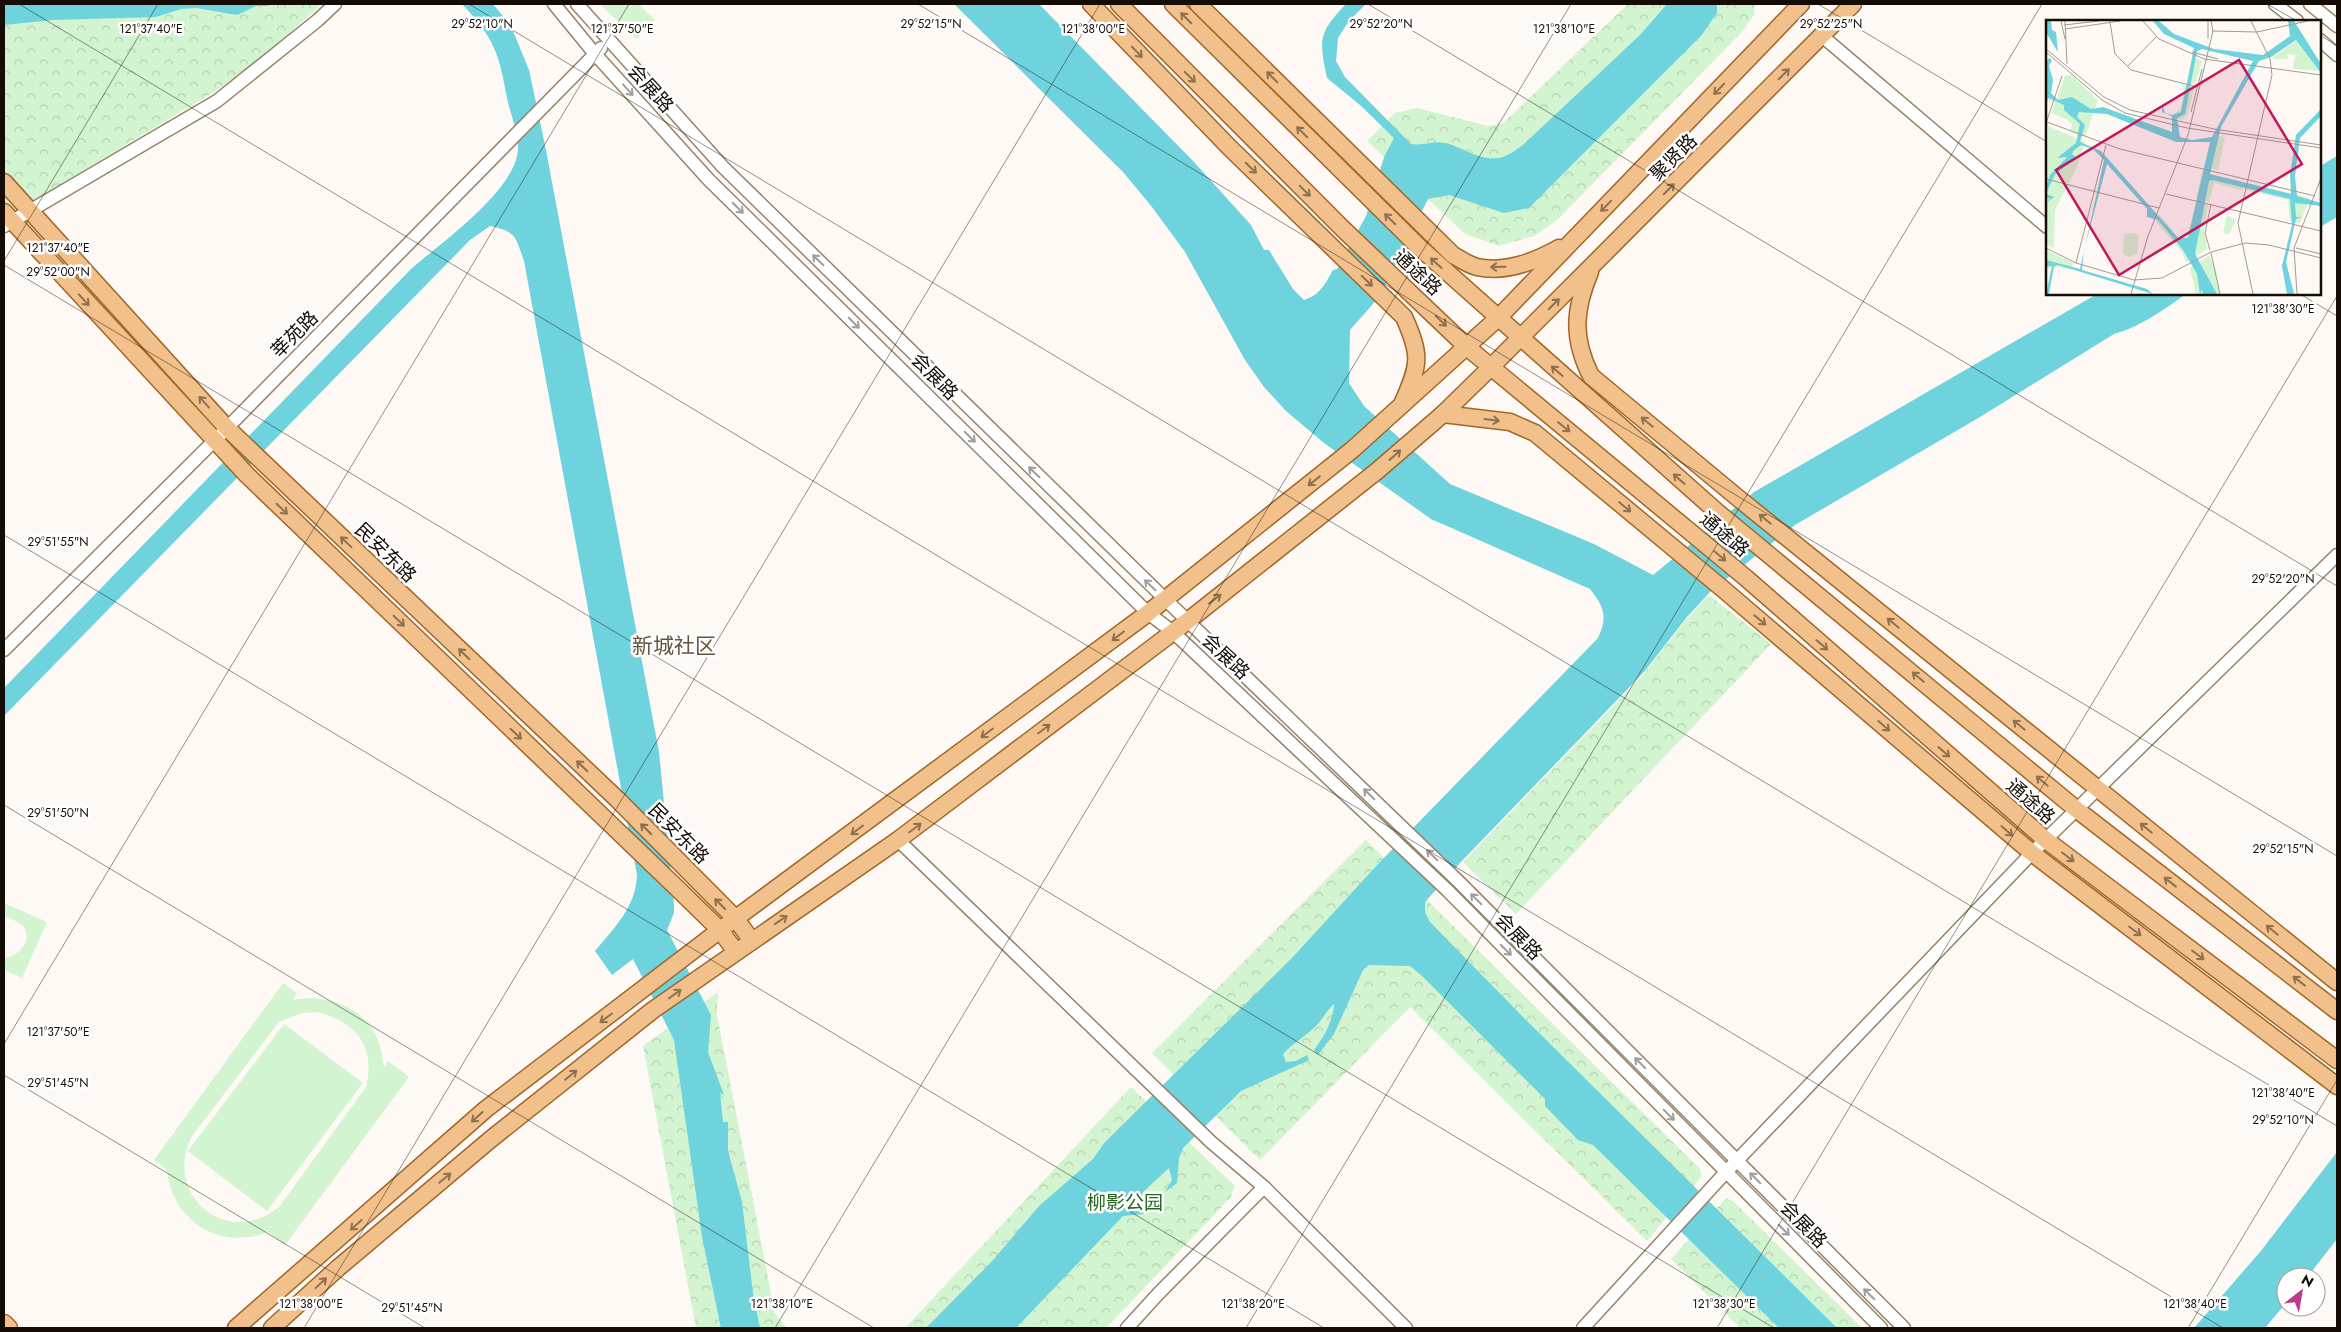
<svg xmlns="http://www.w3.org/2000/svg" width="2341" height="1332" viewBox="0 0 2341 1332" font-family="Jost,'Noto Sans SC',sans-serif">
	<style>
		.grass { fill: #d3f4d0; fill-rule: evenodd }
		.park { fill: url(#park-crowns) }
		.water { fill: #6fd3de }
		.lines { fill: none; stroke-linecap: round; stroke-linejoin: round }
		.minor-casing { stroke: #97836b; stroke-width: 15 }
		.major-casing { stroke: #9f672a; stroke-width: 19 }
		.minor { stroke: #fff; stroke-width: 12 }
		.major { stroke: #f2c18b; stroke-width: 16 }
		.oneway { stroke: #8f704f }
		.oneway2 { stroke: #a19e9b }
		.ticks { fill: none; stroke: #150d05; stroke-width: 1; stroke-opacity: 0.45 }
		.labels { text-anchor: middle; stroke-width: 5; stroke-linejoin: round; paint-order: stroke }
		.street-label { font-size: 19px; fill: #150d05; stroke: #fff }
		.park-label { font-size: 19px; fill: #236720; stroke: #fff }
		.quarter-label { font-size: 21px; fill: #65523c; stroke: #fff }
		.inset-road { fill: none; stroke: #a19b94; stroke-width: 1 }
		.view { fill: #c2185b; fill-opacity: 0.15; stroke: #c2185b; stroke-width: 2.5 }
		.inset-edge { fill: none; stroke: #150d05; stroke-width: 2.5 }
		.ticks-label { font-size: 12px; text-anchor: middle; fill: #150d05; stroke: #fff; stroke-width: 5; stroke-linejoin: round; paint-order: stroke }
	</style>
	<defs>
		<pattern id="park-crowns" width="20" height="18" patternUnits="userSpaceOnUse" patternTransform="scale(1.25)"><rect width="20" height="18" fill="#d3f4d0"/><path d="M2 6a3 3 0 1 1 6 0M12 15a3 3 0 1 1 6 0" fill="none" stroke="#b4d0b1"/></pattern>
	</defs>
	<rect width="100%" height="100%" fill="#fef9f4"/>
	<!-- grass -->
	<g class="grass">
		<polygon points="600,4 638,4 655,20 637,39"/>
		<path d="M 4,903 L 47,922 L 22,978 L 4,970 L 4,958 C 16,957 32,944 25,929 C 21,922 11,919 4,916 Z"/>
		<path d="M 283,983 L 297,993 L 293,1000 C 322,994 356,1004 373,1030 C 380,1041 382,1055 384,1067 L 388,1061 L 409,1077 L 285,1245 L 268,1232 C 219,1251 172,1221 167,1170 L 154,1160 ZM 317,1012 C 356,1022 376,1046 366,1087 L 279,1207 C 228,1249 162,1196 192,1136 L 279,1022 L 302,1013 Z"/>
		<polygon points="284,1024 363,1083 267,1211 188,1151"/>
	</g>
	<!-- park -->
	<g class="park">
		<polygon points="4,4 322,4 258,61 217,90 4,218"/>
		<polygon points="1628,4 1755,4 1754,15 1742,32 1557,220 1534,236 1499,246 1465,234 1367,141 1395,113 1417,108 1488,126 1503,123"/>
		<polygon points="1709,595 1771,644 1516,914 1463,862 1642,676 1685,621"/>
		<polygon points="1366,840 1700,1169 1702,1176 1647,1241 1410,1007 1260,1160 1152,1053"/>
		<polygon points="718,992 717,1015 775,1314 787,1328 696,1328 643,1046"/>
		<polygon points="1131,1087 1235,1186 1231,1197 1106,1328 905,1328"/>
		<polygon points="1726,1198 1734,1202 1862,1328 1740,1328 1671,1259"/>
	</g>
	<!-- water -->
	<g class="water">
		<polygon points="4,4 269,4 268,6 256,6 237,15 196,8 181,9 156,17 53,20 4,25"/>
		<path d="M 462,4 L 493,4 L 511,26 L 529,70 L 546,150 L 659,752 L 674,903 L 674,913 L 667,930 L 711,1015 L 708,1052 L 724,1095 L 720,1093 L 723,1122 L 728,1122 L 728,1151 L 742,1202 L 753,1293 L 760,1328 L 721,1328 L 702,1237 L 674,1040 L 633,959 L 612,975 L 595,951 C 614,928 636,907 637,875 L 524,261 C 515,236 517,232 490,226 L 470,240 L 4,716 L 4,688 L 412,268 C 441,243 519,188 518,147 C 518,131 510,113 507,98 C 499,53 494,38 462,4 Z"/>
		<path d="M 954,4 L 1039,4 L 1194,162 L 1251,225 L 1264,250 L 1269,250 L 1293,289 L 1304,300 C 1320,295 1325,284 1333,270 L 1337,269 L 1366,216 L 1384,157 L 1394,138 L 1360,105 L 1327,78 C 1319,40 1318,33 1346,4 L 1366,4 L 1349,21 L 1338,38 L 1336,61 L 1345,77 L 1411,144 C 1423,146 1433,140 1446,143 C 1464,148 1483,163 1503,157 C 1509,155 1517,149 1523,145 L 1640,35 L 1667,4 L 1717,4 L 1717,13 L 1701,36 L 1529,208 L 1504,213 L 1449,195 L 1428,199 L 1380,296 L 1350,330 L 1349,383 L 1364,406 L 1450,484 L 1594,544 L 1653,575 L 1754,492 L 2097,294 L 2186,294 C 2163,310 2142,326 2114,334 L 1980,417 L 1795,525 L 1711,591 L 1687,617 L 1644,672 L 1460,863 L 1425,902 L 1425,912 L 1430,922 L 1521,1015 L 1837,1328 L 1779,1328 L 1593,1145 L 1578,1140 L 1545,1106 L 1545,1099 L 1422,976 L 1410,966 L 1369,965 L 1363,970 L 1334,1034 L 1318,1055 L 1314,1050 C 1324,1037 1333,1021 1334,1004 C 1326,1011 1323,1019 1316,1026 C 1306,1036 1293,1043 1283,1054 L 1286,1062 L 1296,1061 L 1307,1055 L 1309,1060 L 1241,1091 L 1183,1148 L 1179,1158 L 1177,1183 L 1165,1192 L 1172,1180 L 1169,1168 L 1145,1190 L 1135,1205 L 1141,1208 L 1156,1198 L 1143,1214 L 1123,1216 L 1016,1328 L 926,1328 L 994,1259 L 1039,1206 L 1093,1159 L 1105,1142 L 1291,959 L 1379,863 L 1598,638 C 1608,616 1604,607 1590,589 L 1431,519 L 1324,443 L 1286,411 L 1264,387 L 1245,360 L 1185,252 L 1152,207 L 1123,172 Z"/>
		<polygon points="2337,156 2337,217 2320,227 2320,166"/>
		<polygon points="2337,1152 2337,1239 2309,1275 2308,1277 2286,1277 2286,1303 2265,1328 2194,1328 2260,1252"/>
	</g>
	<g class="lines">
		<!-- minor casing -->
		<g class="minor-casing">
			<g id="minor">
				<polyline points="554,4 595,54 708,179 1148,613 1173,632 1447,890 1881,1328"/>
				<polyline points="577,4 723,167 1165,599 1459,882 1904,1328"/>
				<polyline points="2275,4 2297,21"/>
				<polyline points="2310,4 2337,26"/>
				<polyline points="1822,36 2047,227"/>
				<polyline points="2320,40 2337,55"/>
				<polyline points="4,226 217,101 318,20 335,4"/>
				<polyline points="4,650 227,428 601,48"/>
				<polyline points="898,840 1211,1142 1264,1187 1406,1328"/>
				<polyline points="1127,1328 1158,1294 1264,1187"/>
				<polyline points="1583,1328 1726,1172 2032,853 2337,555"/>
			</g>
		</g>
		<!-- major casing -->
		<g class="major-casing">
			<g id="major">
				<path d="M 1091,4 L 1229,147 L 1404,317 C 1421,355 1420,364 1403,402"/>
				<polyline points="1119,4 1342,228 1468,348 1746,578 2046,840 2337,1060"/>
				<polyline points="1173,4 1419,247 1716,511 2076,809 2337,1011"/>
				<path d="M 1198,4 L 1453,255 C 1460,259 1469,265 1477,267 C 1505,273 1536,261 1559,248"/>
				<polyline points="4,182 227,428 617,799 736,919 752,941"/>
				<polyline points="4,212 247,475 678,889 720,930 736,952"/>
				<path d="M 1590,272 C 1574,310 1572,338 1591,376 L 1738,498 L 2337,982"/>
				<polyline points="1443,414 1510,422 1535,433 1723,589 2032,853 2337,1086"/>
				<polyline points="4,1323 9,1328"/>
				<polyline points="236,1328 486,1109 720,930 1148,613 1352,450 1498,318 1801,4"/>
				<polyline points="272,1328 338,1268 491,1139 653,1010 898,840 1189,620 1377,471 1443,414 1491,367 1853,4"/>
			</g>
		</g>
		<!-- minor -->
		<use href="#minor" class="minor"/>
		<!-- major -->
		<use href="#major" class="major"/>
	</g>
	<!-- one-way arrows -->
	<defs><path id="oneway-shaft" d="M-6 0H5M1.5-3L5.5 0L1.5 3" fill="none" stroke-width="1.6" stroke-linecap="round" stroke-linejoin="round" transform="scale(1.25)"/></defs>
	<g class="oneway">
		<use href="#oneway-shaft" transform="translate(1186 18) rotate(-135)"/>
		<use href="#oneway-shaft" transform="translate(1137 52) rotate(46)"/>
		<use href="#oneway-shaft" transform="translate(1784 74) rotate(-45)"/>
		<use href="#oneway-shaft" transform="translate(1190 77) rotate(45)"/>
		<use href="#oneway-shaft" transform="translate(1272 77) rotate(-135)"/>
		<use href="#oneway-shaft" transform="translate(1719 89) rotate(134)"/>
		<use href="#oneway-shaft" transform="translate(1302 132) rotate(-135)"/>
		<use href="#oneway-shaft" transform="translate(1251 168) rotate(44)"/>
		<use href="#oneway-shaft" transform="translate(1669 189) rotate(-45)"/>
		<use href="#oneway-shaft" transform="translate(1305 191) rotate(45)"/>
		<use href="#oneway-shaft" transform="translate(1606 206) rotate(134)"/>
		<use href="#oneway-shaft" transform="translate(1390 219) rotate(-136)"/>
		<use href="#oneway-shaft" transform="translate(1436 263) rotate(-138)"/>
		<use href="#oneway-shaft" transform="translate(1498 267) rotate(179)"/>
		<use href="#oneway-shaft" transform="translate(1367 281) rotate(44)"/>
		<use href="#oneway-shaft" transform="translate(84 300) rotate(47)"/>
		<use href="#oneway-shaft" transform="translate(1554 304) rotate(-45)"/>
		<use href="#oneway-shaft" transform="translate(1441 321) rotate(44)"/>
		<use href="#oneway-shaft" transform="translate(1557 371) rotate(-139)"/>
		<use href="#oneway-shaft" transform="translate(204 402) rotate(-132)"/>
		<use href="#oneway-shaft" transform="translate(1492 420) rotate(7)"/>
		<use href="#oneway-shaft" transform="translate(1647 422) rotate(-140)"/>
		<use href="#oneway-shaft" transform="translate(1564 427) rotate(39)"/>
		<use href="#oneway-shaft" transform="translate(1395 455) rotate(-41)"/>
		<use href="#oneway-shaft" transform="translate(1679 479) rotate(-139)"/>
		<use href="#oneway-shaft" transform="translate(1314 481) rotate(142)"/>
		<use href="#oneway-shaft" transform="translate(1625 507) rotate(40)"/>
		<use href="#oneway-shaft" transform="translate(282 509) rotate(44)"/>
		<use href="#oneway-shaft" transform="translate(1765 519) rotate(-141)"/>
		<use href="#oneway-shaft" transform="translate(346 542) rotate(-137)"/>
		<use href="#oneway-shaft" transform="translate(1720 556) rotate(40)"/>
		<use href="#oneway-shaft" transform="translate(1215 599) rotate(-38)"/>
		<use href="#oneway-shaft" transform="translate(1760 620) rotate(40)"/>
		<use href="#oneway-shaft" transform="translate(399 621) rotate(44)"/>
		<use href="#oneway-shaft" transform="translate(1893 623) rotate(-141)"/>
		<use href="#oneway-shaft" transform="translate(1118 636) rotate(143)"/>
		<use href="#oneway-shaft" transform="translate(1822 645) rotate(41)"/>
		<use href="#oneway-shaft" transform="translate(464 654) rotate(-136)"/>
		<use href="#oneway-shaft" transform="translate(1918 677) rotate(-140)"/>
		<use href="#oneway-shaft" transform="translate(2019 725) rotate(-141)"/>
		<use href="#oneway-shaft" transform="translate(1884 726) rotate(41)"/>
		<use href="#oneway-shaft" transform="translate(1044 729) rotate(-37)"/>
		<use href="#oneway-shaft" transform="translate(987 733) rotate(143)"/>
		<use href="#oneway-shaft" transform="translate(516 734) rotate(44)"/>
		<use href="#oneway-shaft" transform="translate(1944 752) rotate(41)"/>
		<use href="#oneway-shaft" transform="translate(582 766) rotate(-136)"/>
		<use href="#oneway-shaft" transform="translate(2042 781) rotate(-140)"/>
		<use href="#oneway-shaft" transform="translate(915 828) rotate(-37)"/>
		<use href="#oneway-shaft" transform="translate(2146 828) rotate(-141)"/>
		<use href="#oneway-shaft" transform="translate(646 829) rotate(-135)"/>
		<use href="#oneway-shaft" transform="translate(857 830) rotate(143)"/>
		<use href="#oneway-shaft" transform="translate(2007 831) rotate(41)"/>
		<use href="#oneway-shaft" transform="translate(2068 857) rotate(37)"/>
		<use href="#oneway-shaft" transform="translate(2170 882) rotate(-142)"/>
		<use href="#oneway-shaft" transform="translate(720 904) rotate(-135)"/>
		<use href="#oneway-shaft" transform="translate(781 920) rotate(-34)"/>
		<use href="#oneway-shaft" transform="translate(2272 930) rotate(-141)"/>
		<use href="#oneway-shaft" transform="translate(2135 931) rotate(37)"/>
		<use href="#oneway-shaft" transform="translate(2198 955) rotate(37)"/>
		<use href="#oneway-shaft" transform="translate(2299 981) rotate(-142)"/>
		<use href="#oneway-shaft" transform="translate(675 994) rotate(-36)"/>
		<use href="#oneway-shaft" transform="translate(606 1018) rotate(143)"/>
		<use href="#oneway-shaft" transform="translate(571 1075) rotate(-39)"/>
		<use href="#oneway-shaft" transform="translate(477 1117) rotate(138)"/>
		<use href="#oneway-shaft" transform="translate(445 1178) rotate(-40)"/>
		<use href="#oneway-shaft" transform="translate(356 1225) rotate(138)"/>
		<use href="#oneway-shaft" transform="translate(321 1283) rotate(-43)"/>
	</g>
	<g class="oneway2">
		<use href="#oneway-shaft" transform="translate(628 90) rotate(48)"/>
		<use href="#oneway-shaft" transform="translate(738 208) rotate(45)"/>
		<use href="#oneway-shaft" transform="translate(818 260) rotate(-136)"/>
		<use href="#oneway-shaft" transform="translate(854 323) rotate(45)"/>
		<use href="#oneway-shaft" transform="translate(970 437) rotate(45)"/>
		<use href="#oneway-shaft" transform="translate(1034 472) rotate(-136)"/>
		<use href="#oneway-shaft" transform="translate(1150 585) rotate(-136)"/>
		<use href="#oneway-shaft" transform="translate(1369 794) rotate(-136)"/>
		<use href="#oneway-shaft" transform="translate(1432 855) rotate(-136)"/>
		<use href="#oneway-shaft" transform="translate(1476 899) rotate(-135)"/>
		<use href="#oneway-shaft" transform="translate(1506 950) rotate(45)"/>
		<use href="#oneway-shaft" transform="translate(1640 1063) rotate(-135)"/>
		<use href="#oneway-shaft" transform="translate(1669 1115) rotate(45)"/>
		<use href="#oneway-shaft" transform="translate(1755 1178) rotate(-135)"/>
		<use href="#oneway-shaft" transform="translate(1784 1230) rotate(45)"/>
		<use href="#oneway-shaft" transform="translate(1869 1294) rotate(-135)"/>
	</g>
	<!-- ticks -->
	<path class="ticks" d="M 19,4 L 2223,1328M 469,4 L 2337,1126M 918,4 L 2337,856M 1368,4 L 2337,586M 1818,4 L 2047,142M 2267,4 L 2297,21M 2320,35 L 2337,46M 4,261 L 158,4M 4,265 L 1774,1328M 2300,294 L 2337,316M 4,535 L 1324,1328M 4,805 L 874,1328M 4,1044 L 629,4M 4,1075 L 425,1328M 304,1328 L 1100,4M 775,1328 L 1571,4M 1246,1328 L 2042,4M 1717,1328 L 2337,296M 2188,1328 L 2337,1080"/>
	<g class="labels">
		<!-- street labels -->
		<g class="street-label">
			<text transform="translate(651 88) rotate(48)" y="7">会展路</text>
			<text transform="translate(1673 157) rotate(-45)" y="7">聚贤路</text>
			<text transform="translate(1418 272) rotate(43)" y="7">通途路</text>
			<text transform="translate(294 334) rotate(-45)" y="7">莘苑路</text>
			<text transform="translate(935 376) rotate(45)" y="7">会展路</text>
			<text transform="translate(1725 534) rotate(40)" y="7">通途路</text>
			<text transform="translate(386 552) rotate(44)" y="7">民安东路</text>
			<text transform="translate(1226 656) rotate(43)" y="7">会展路</text>
			<text transform="translate(2031 801) rotate(41)" y="7">通途路</text>
			<text transform="translate(679 833) rotate(45)" y="7">民安东路</text>
			<text transform="translate(1519 936) rotate(45)" y="7">会展路</text>
			<text transform="translate(1804 1224) rotate(45)" y="7">会展路</text>
		</g>
		<!-- park labels -->
		<g class="park-label">
			<text x="1125" y="1209">柳影公园</text>
		</g>
		<!-- quarter labels -->
		<g class="quarter-label">
			<text x="674" y="653">新城社区</text>
		</g>
	</g>
	<!-- overview -->
	<g transform="translate(2046 20)">
		<rect width="275" height="275" fill="#fef9f4"/>
		<path d="M 181,195 L 190,200 L 183,214 L 177,213 ZM 86,213 L 93,215 L 91,234 L 82,237 L 77,234 L 78,214 Z" fill="#d3f4d0"/>
		<path d="M 251,20 L 255,24 L 273,51 L 247,49 L 249,35 L 241,34 L 242,39 L 225,39 ZM 150,38 L 156,41 L 149,64 L 144,64 ZM 25,55 L 52,80 L 39,117 L 24,111 L 26,105 L 20,99 L 5,93 L 19,56 ZM 136,65 L 148,69 L 142,94 L 136,100 L 124,97 L 134,89 L 138,72 ZM 2,106 L 39,122 L 31,147 L 9,190 L 8,228 L 0,224 ZM 172,116 L 179,117 L 172,150 L 165,149 ZM 156,152 L 198,162 L 197,170 L 168,163 L 163,182 L 150,178 ZM 202,163 L 264,178 L 254,203 L 244,201 L 242,180 L 200,170 ZM 150,182 L 162,185 L 158,209 L 161,229 L 140,242 L 136,232 L 110,202 L 113,194 L 132,217 L 141,217 ZM 0,230 L 27,243 L 25,250 L 11,247 L 0,249 ZM 163,236 L 170,250 L 174,274 L 150,274 L 144,248 Z" fill="#d3f4d0"/>
		<path d="M 1,1 L 5,1 L 6,10 L 10,12 L 12,32 L 1,14 ZM 107,1 L 113,1 L 128,14 L 168,29 L 217,35 L 244,16 L 242,1 L 248,1 L 275,44 L 275,53 L 250,20 L 225,37 L 213,41 L 175,107 L 164,154 L 245,174 L 244,155 L 250,115 L 275,89 L 275,96 L 254,118 L 249,156 L 251,176 L 275,183 L 275,186 L 249,183 L 250,197 L 256,197 L 250,199 L 240,242 L 248,274 L 241,274 L 236,246 L 246,205 L 244,179 L 167,160 L 163,161 L 149,234 L 171,274 L 157,274 L 156,269 L 154,274 L 151,254 L 137,230 L 112,200 L 101,197 L 101,189 L 61,144 L 38,230 L 36,250 L 101,269 L 107,274 L 12,245 L 8,246 L 3,274 L 0,274 L 6,246 L 0,246 L 0,240 L 34,249 L 58,140 L 47,129 L 35,125 L 28,130 L 26,134 L 31,138 L 9,154 L 0,174 L 8,177 L 0,183 L 4,178 L 0,178 L 0,167 L 4,155 L 21,137 L 11,138 L 30,123 L 34,104 L 18,90 L 18,85 L 2,78 L 0,84 L 0,42 L 3,38 L 6,40 L 3,46 L 7,60 L 5,73 L 12,80 L 26,77 L 45,89 L 57,87 L 126,112 L 126,96 L 116,92 L 116,84 L 119,93 L 127,95 L 135,92 L 148,28 L 118,14 ZM 156,29 L 207,41 L 166,117 L 146,120 L 134,117 L 131,98 L 139,94 L 151,31 ZM 33,92 L 61,94 L 130,122 L 164,122 L 142,218 L 132,218 L 55,131 L 34,122 L 39,105 L 31,97 Z" fill="#6fd3de" fill-rule="evenodd"/>
		<path class="inset-road" d="M 15,1 L 19,19M 19,1 L 21,44M 97,1 L 113,19 L 158,39 L 275,55M 162,1 L 162,19M 205,1 L 224,39 L 226,55 L 192,203 L 207,274M 64,2 L 69,34 L 85,50 L 151,67M 18,5 L 53,1M 19,9 L 74,1M 166,11 L 211,12 L 262,1M 0,29 L 58,77 L 84,90 L 168,109 L 275,125M 0,32 L 56,80 L 79,93 L 141,108 L 275,128M 146,32 L 172,39M 81,47 L 110,17M 145,92 L 156,49M 1,102 L 74,129 L 269,176M 0,103 L 16,56M 0,159 L 113,188M 120,174 L 275,211M 0,228 L 30,243 L 88,260 L 116,258 L 165,232 L 199,223 L 223,225 L 275,238M 250,228 L 275,234M 164,230 L 159,213 L 165,184M 165,233 L 174,274M 30,243 L 60,125M 85,274 L 102,216 L 142,115 L 167,11 L 165,1M 251,274 L 248,228 L 275,158"/>
		<path class="view" d="M 193,40 L 256,144 L 73,255 L 10,150 Z"/>
		<rect width="275" height="275" class="inset-edge"/>
	</g>
	<g class="ticks-label">
		<text x="482" y="28">29°52'10"N</text>
		<text x="931" y="28">29°52'15"N</text>
		<text x="1381" y="28">29°52'20"N</text>
		<text x="1831" y="28">29°52'25"N</text>
		<text x="151" y="33">121°37'40"E</text>
		<text x="622" y="33">121°37'50"E</text>
		<text x="1093" y="33">121°38'00"E</text>
		<text x="1564" y="33">121°38'10"E</text>
		<text x="58" y="252">121°37'40"E</text>
		<text x="58" y="276">29°52'00"N</text>
		<text x="2283" y="313">121°38'30"E</text>
		<text x="58" y="546">29°51'55"N</text>
		<text x="2283" y="583">29°52'20"N</text>
		<text x="58" y="817">29°51'50"N</text>
		<text x="2283" y="853">29°52'15"N</text>
		<text x="58" y="1036">121°37'50"E</text>
		<text x="58" y="1087">29°51'45"N</text>
		<text x="2283" y="1097">121°38'40"E</text>
		<text x="2283" y="1124">29°52'10"N</text>
		<text x="311" y="1308">121°38'00"E</text>
		<text x="782" y="1308">121°38'10"E</text>
		<text x="1253" y="1308">121°38'20"E</text>
		<text x="1724" y="1308">121°38'30"E</text>
		<text x="2195" y="1308">121°38'40"E</text>
		<text x="412" y="1312">29°51'45"N</text>
	</g>
	<!-- border -->
	<rect width="2341" height="1332" fill="none" stroke="#150d05" stroke-width="10"/>
	<!-- north arrow -->
	<g transform="translate(2301 1292) rotate(31)"><circle r="24" fill="#ffffff" stroke="#a19e9b"/>
	<path d="M0-4L9 19L0 12L-9 19Z" fill="#bb3d8a"/>
	<text y="-8" font-size="14" font-weight="bold" text-anchor="middle" fill="#150d05">N</text>
	</g>
</svg>
